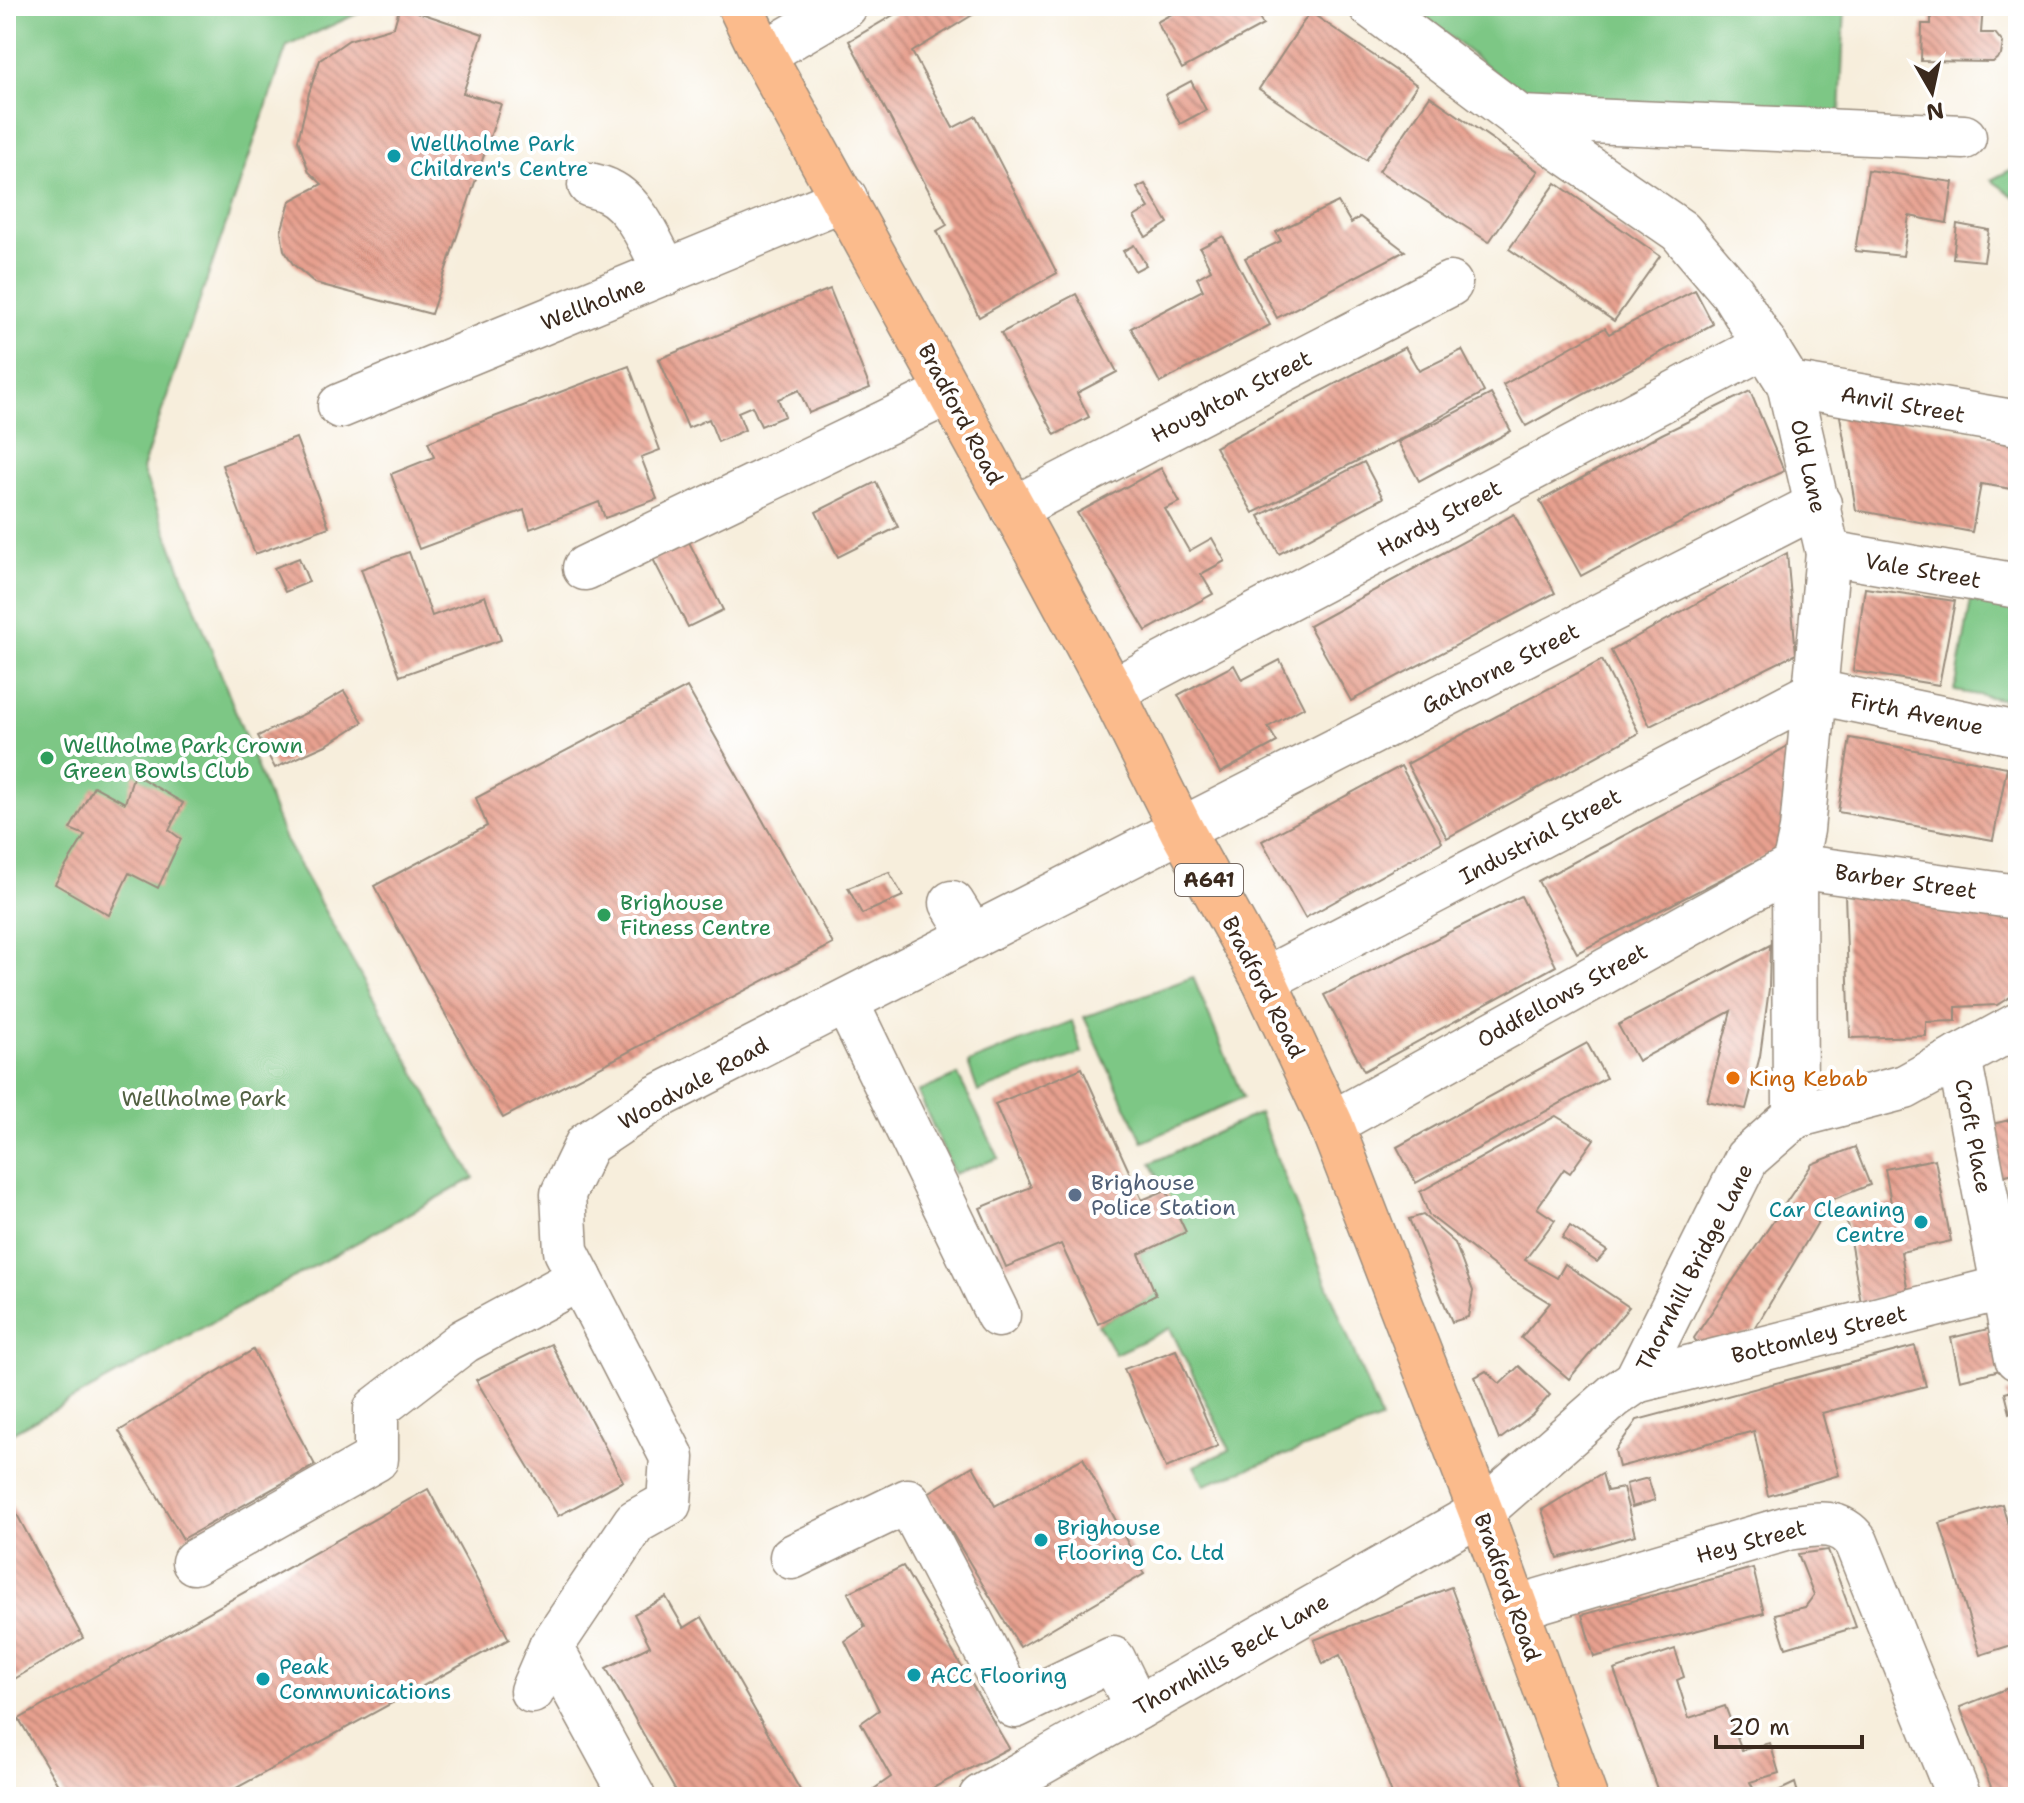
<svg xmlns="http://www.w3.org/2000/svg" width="2024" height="1803" viewBox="0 0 2024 1803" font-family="'Shantell Sans',sans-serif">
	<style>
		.green { fill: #7dc785; stroke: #5c7852; stroke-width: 2 }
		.building { fill: url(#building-back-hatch) }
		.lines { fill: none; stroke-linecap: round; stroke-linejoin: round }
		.minor-casing { stroke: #998c7d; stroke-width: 47 }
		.major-casing { stroke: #998c7d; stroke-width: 47 }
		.minor { stroke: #fff; stroke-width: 44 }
		.major { stroke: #fbbb8c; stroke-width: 44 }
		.culture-dot { fill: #0f9aa8; stroke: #fff; stroke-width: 3 }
		.leisure-dot { fill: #2e9e5b; stroke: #fff; stroke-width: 3 }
		.food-dot { fill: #e8710a; stroke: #fff; stroke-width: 3 }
		.service-dot { fill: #5c6f8a; stroke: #fff; stroke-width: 3 }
		.labels { text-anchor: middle; stroke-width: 8; stroke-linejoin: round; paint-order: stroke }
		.shield { fill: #fff; stroke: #766a62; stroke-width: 2 }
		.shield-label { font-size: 20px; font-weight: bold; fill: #3b2a1e }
		.culture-label { font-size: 22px; fill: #0d838f; stroke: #fff; text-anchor: start }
		.street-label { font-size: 22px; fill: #3b2a1e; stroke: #fff }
		.leisure-label { font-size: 22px; fill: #27864d; stroke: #fff; text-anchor: start }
		.food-label { font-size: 22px; fill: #c56008; stroke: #fff; text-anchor: start }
		.park-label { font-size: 22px; fill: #526142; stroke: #fff }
		.service-label { font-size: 22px; fill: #4e5e75; stroke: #fff; text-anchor: start }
	</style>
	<defs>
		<pattern id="building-back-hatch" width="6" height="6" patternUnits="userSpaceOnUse" patternTransform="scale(2)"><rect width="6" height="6" fill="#e7a08f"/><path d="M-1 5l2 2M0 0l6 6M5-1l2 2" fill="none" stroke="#bc8374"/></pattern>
	</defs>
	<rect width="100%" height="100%" fill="#fff"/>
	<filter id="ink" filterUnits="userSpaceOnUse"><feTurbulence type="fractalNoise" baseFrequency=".0125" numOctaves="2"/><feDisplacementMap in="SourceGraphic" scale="16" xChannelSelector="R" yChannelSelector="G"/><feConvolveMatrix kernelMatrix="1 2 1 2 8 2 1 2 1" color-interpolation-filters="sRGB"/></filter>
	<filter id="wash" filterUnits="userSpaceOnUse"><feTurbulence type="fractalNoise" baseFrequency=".006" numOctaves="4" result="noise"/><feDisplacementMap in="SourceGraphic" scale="32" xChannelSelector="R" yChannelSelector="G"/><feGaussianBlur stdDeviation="1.8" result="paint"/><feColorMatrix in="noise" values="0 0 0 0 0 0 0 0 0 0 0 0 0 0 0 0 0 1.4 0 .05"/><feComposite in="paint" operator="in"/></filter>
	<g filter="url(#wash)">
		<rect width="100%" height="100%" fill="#f7eedc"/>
		<!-- green -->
		<g class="green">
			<polygon points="6,6 374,6 287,46 142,469 285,840 474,1178 6,1436"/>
			<polygon points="1411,6 1845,6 1840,116 1534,104"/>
			<polygon points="2018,166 2018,199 1991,180"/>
			<polygon points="1971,600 2018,610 2018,702 1955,691"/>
			<polygon points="1193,977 1243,1098 1143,1142 1084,1017"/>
			<polygon points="1072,1021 1082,1053 978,1092 968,1063"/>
			<polygon points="958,1075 999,1158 954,1174 918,1092"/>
			<polygon points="1259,1113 1381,1420 1204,1485 1194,1466 1230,1450 1170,1328 1115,1354 1098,1324 1155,1295 1139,1254 1186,1231 1151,1163"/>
		</g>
		<g id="blocks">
			<!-- building -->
			<g class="building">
				<polygon points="400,6 483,34 463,93 501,104 431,314 315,283 293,264 284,250 281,232 290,201 322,184 309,172 298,140 309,93 320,60 349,40 394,27"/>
				<polygon points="909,6 987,6 912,52 953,128 976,116 1057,273 979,317 937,231 947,225 849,41"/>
				<polygon points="1186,6 1252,6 1263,25 1182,69 1157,22"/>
				<polygon points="1931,6 1983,6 1981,33 1995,33 2003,43 2001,55 1993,62 1921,61 1922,24 1931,24"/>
				<polygon points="1310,12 1417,85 1366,160 1259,89"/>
				<polygon points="1191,81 1206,110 1180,124 1165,95"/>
				<polygon points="1430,96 1538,171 1489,242 1379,171"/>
				<polygon points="1868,170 1953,182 1947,223 1909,216 1903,256 1855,251"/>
				<polygon points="1556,183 1660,256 1614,321 1509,249"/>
				<polygon points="1145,184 1168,223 1146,237 1134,217 1149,208 1137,188"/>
				<polygon points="1338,202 1351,223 1360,217 1405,251 1277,318 1245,258 1281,241 1276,232"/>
				<polygon points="1957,224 1989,230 1984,261 1953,258"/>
				<polygon points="1223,236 1270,325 1160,383 1131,328 1203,290 1197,278 1211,270 1200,248"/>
				<polygon points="1134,245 1146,265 1135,271 1123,251"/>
				<polygon points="830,289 870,388 809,413 799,390 778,399 785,416 761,426 752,406 738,412 745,430 718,442 709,419 688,428 659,359"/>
				<polygon points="1695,290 1713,324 1526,426 1503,385 1605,328 1609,334"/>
				<polygon points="1076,294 1117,372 1077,393 1089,417 1055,435 1001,333"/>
				<polygon points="1405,347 1419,371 1462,350 1484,392 1401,439 1253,513 1215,447"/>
				<polygon points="629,366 660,450 641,457 657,499 605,518 599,502 530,529 524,510 419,549 391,474 434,457 428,442"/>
				<polygon points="1750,391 1784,471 1740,491 1581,576 1540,501 1662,434"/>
				<polygon points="1491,394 1511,431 1419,481 1398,442"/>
				<polygon points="1839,410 2018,442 2018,490 1981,484 1972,532 1856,510"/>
				<polygon points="296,438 329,527 255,554 222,465"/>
				<polygon points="1364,462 1383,498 1279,554 1259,516"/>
				<polygon points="1161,468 1180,502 1165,509 1189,551 1212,538 1225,561 1201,574 1213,594 1146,631 1077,513"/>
				<polygon points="876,482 898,527 838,557 816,512"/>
				<polygon points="1514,514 1555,593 1351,701 1309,626"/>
				<polygon points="689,542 723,610 688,627 653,559"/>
				<polygon points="409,552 432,616 485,596 501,640 400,676 361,569"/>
				<polygon points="1787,553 1796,654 1650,726 1611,651"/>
				<polygon points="299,558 309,582 285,592 274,568"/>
				<polygon points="1865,588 1955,601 1939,685 1853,671"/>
				<polygon points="1280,660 1304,707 1268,727 1277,742 1220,773 1178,695 1234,665 1242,680"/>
				<polygon points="1602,660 1639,733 1447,838 1407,764"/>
				<polygon points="687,687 833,944 503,1118 374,886 487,826 476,798"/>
				<polygon points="344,691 363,722 328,744 275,768 258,736 308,712"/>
				<polygon points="1850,738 2007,767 1993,840 1838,812"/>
				<polygon points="1791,744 1784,847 1577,953 1538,881 1731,779"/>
				<polygon points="1401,766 1442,842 1305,918 1262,841"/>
				<polygon points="134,774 183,803 169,830 181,839 158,888 129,873 109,915 55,884 85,835 70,829 94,786 125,803"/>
				<polygon points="889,872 903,896 862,914 848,888"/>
				<polygon points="1845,894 2018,908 2018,992 1997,1005 1956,1007 1956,1021 1926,1022 1926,1036 1850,1038"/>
				<polygon points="1521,896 1556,966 1364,1071 1324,995"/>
				<polygon points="1770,945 1769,989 1760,1056 1746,1109 1707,1101 1731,1011 1638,1061 1618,1025"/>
				<polygon points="1587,1043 1606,1078 1416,1183 1397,1147"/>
				<polygon points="1082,1068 1142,1200 1166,1190 1186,1232 1139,1254 1156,1295 1098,1324 1061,1244 1006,1267 980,1208 1031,1187 995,1104"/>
				<polygon points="1556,1116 1594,1139 1570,1173 1564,1169 1537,1208 1555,1220 1525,1260 1557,1278 1565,1264 1629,1307 1569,1379 1521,1338 1550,1303 1511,1279 1429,1215 1420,1192"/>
				<polygon points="2018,1118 2018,1172 1994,1178 1984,1126"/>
				<polygon points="1855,1147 1870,1185 1831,1200 1753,1332 1699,1347 1694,1338 1812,1164"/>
				<polygon points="1935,1159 1951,1241 1901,1252 1908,1293 1861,1303 1845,1212 1891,1203 1885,1169"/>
				<polygon points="1423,1215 1455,1243 1473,1291 1468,1317 1452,1322 1409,1219"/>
				<polygon points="1570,1226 1607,1251 1597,1262 1562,1238"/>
				<polygon points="1996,1327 2004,1369 1960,1380 1951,1338"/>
				<polygon points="551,1344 623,1481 558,1516 476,1380"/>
				<polygon points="1915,1346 1926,1386 1822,1413 1839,1475 1768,1496 1754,1431 1619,1467 1615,1451 1637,1420"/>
				<polygon points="253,1350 315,1465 183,1539 119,1431"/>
				<polygon points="1176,1350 1218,1446 1166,1468 1124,1369"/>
				<polygon points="1519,1366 1550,1395 1532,1415 1499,1440 1475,1377 1486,1371 1500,1384"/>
				<polygon points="2018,1380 2018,1411 2010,1413 2005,1393 2012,1391 2010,1382"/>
				<polygon points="1083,1458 1144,1574 1020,1647 928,1493 973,1466 995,1506"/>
				<polygon points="1602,1473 1607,1491 1623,1488 1635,1535 1558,1558 1542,1510"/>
				<polygon points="1648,1478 1655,1500 1632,1507 1626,1484"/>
				<polygon points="428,1489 509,1639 220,1797 65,1797 19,1719"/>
				<polygon points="6,1494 83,1638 6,1684"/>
				<polygon points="2002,1504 2009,1528 2014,1526 2018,1539 2018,1546 2015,1546 2018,1555 2018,1643 1980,1655 1940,1523"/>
				<polygon points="1828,1550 1856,1627 1786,1648 1775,1614 1805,1607 1814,1595 1798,1554"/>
				<polygon points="903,1566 1009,1748 916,1797 880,1797 874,1789 891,1777 861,1723 879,1710 845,1641 865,1627 848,1593"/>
				<polygon points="1753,1568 1764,1613 1594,1657 1582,1615"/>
				<polygon points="1451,1587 1529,1797 1393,1797 1340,1655 1323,1664 1314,1640"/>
				<polygon points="666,1597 684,1628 702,1617 804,1797 679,1797 606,1668 650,1646 634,1614"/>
				<polygon points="1675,1649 1684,1677 1677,1680 1689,1718 1725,1706 1742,1750 1770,1743 1779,1773 1750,1782 1757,1796 1776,1792 1795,1783 1799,1797 1660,1797 1614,1670"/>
				<polygon points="2018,1684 2018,1797 1995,1797 1960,1707"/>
			</g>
		</g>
	</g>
	<g filter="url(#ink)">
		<use href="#blocks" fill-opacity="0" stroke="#998c7d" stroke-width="2"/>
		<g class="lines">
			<!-- minor casing -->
			<g class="minor-casing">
				<g id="minor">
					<polyline points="1371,6 1564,151 1680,231 1732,292 1789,384 1828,553 1802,830 1794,866 1795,1116"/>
					<polyline points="763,54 845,6"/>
					<polyline points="1520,118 1964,137"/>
					<path d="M 590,185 C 596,187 603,188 608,191 C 635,203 653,247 666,273"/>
					<polyline points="1789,384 2018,423"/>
					<polyline points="340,406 845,198"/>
					<polyline points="1013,509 1450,284"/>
					<polyline points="1828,553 2018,586"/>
					<polyline points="585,568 949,392"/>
					<polyline points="1112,691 1766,345"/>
					<polyline points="952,903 973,937"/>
					<polyline points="1264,980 1816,692 2018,734"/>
					<polyline points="846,1002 998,1315"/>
					<polyline points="1959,1057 2017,1358"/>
					<polyline points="1331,1124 1794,866 2018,897"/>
					<polyline points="1636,1381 2002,1288"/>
					<polyline points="792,1557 908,1501 1015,1706 1113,1659 1137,1708"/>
					<polyline points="194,1562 376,1459 376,1409 464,1341 580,1278"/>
					<path d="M 1515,1608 L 1788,1528 C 1814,1524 1839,1518 1856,1542 L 1959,1797"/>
					<polyline points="532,1691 551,1647"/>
					<polyline points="633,1797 551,1647 635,1522 669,1503 672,1457 566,1251 563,1194 587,1144 656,1098 1819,504"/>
					<polyline points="981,1797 1481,1512 1614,1396 1636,1381 1747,1158 1795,1116 1905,1087 2018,1025"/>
				</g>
			</g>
			<!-- major casing -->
			<g class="major-casing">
				<polyline id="major" points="740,6 763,54 1029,537 1112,691 1182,831 1264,980 1331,1124 1481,1512 1585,1797"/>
			</g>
			<!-- minor -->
			<use href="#minor" class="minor"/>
			<!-- major -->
			<use href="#major" class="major"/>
		</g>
	</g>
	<!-- markers -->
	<g class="culture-dot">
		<circle cx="394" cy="156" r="8"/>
		<circle cx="1921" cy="1222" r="8"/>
		<circle cx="1041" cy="1540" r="8"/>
		<circle cx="914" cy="1675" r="8"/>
		<circle cx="263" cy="1679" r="8"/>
	</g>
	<g class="leisure-dot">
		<circle cx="47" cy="758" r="8"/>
		<circle cx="604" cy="915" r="8"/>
	</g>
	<circle class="food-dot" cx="1733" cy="1078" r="8"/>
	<circle class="service-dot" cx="1075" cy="1195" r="8"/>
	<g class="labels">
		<!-- shield labels -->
		<rect class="shield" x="1175" y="864" width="68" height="32" rx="6"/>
		<g class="shield-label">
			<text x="1209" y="887">A641</text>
		</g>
		<!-- culture labels -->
		<g class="culture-label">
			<text x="410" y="151">Wellholme Park<tspan x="410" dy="25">Children's Centre</tspan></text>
			<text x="1905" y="1217" text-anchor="end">Car Cleaning<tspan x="1905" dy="25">Centre</tspan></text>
			<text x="1057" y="1535">Brighouse<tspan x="1057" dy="25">Flooring Co. Ltd</tspan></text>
			<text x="279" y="1674">Peak<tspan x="279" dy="25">Communications</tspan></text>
			<text x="930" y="1683">ACC Flooring</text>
		</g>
		<!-- street labels -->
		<g class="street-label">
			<text transform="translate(593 303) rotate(-22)" y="8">Wellholme</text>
			<text transform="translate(1231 396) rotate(-27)" y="8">Houghton Street</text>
			<text transform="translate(1903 404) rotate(10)" y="8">Anvil Street</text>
			<text transform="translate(961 414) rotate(62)" y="8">Bradford Road</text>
			<text transform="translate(1809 466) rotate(77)" y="8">Old Lane</text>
			<text transform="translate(1439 518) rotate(-28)" y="8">Hardy Street</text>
			<text transform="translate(1923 570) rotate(10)" y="8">Vale Street</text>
			<text transform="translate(1500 668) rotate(-27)" y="8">Gathorne Street</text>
			<text transform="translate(1917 713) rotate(12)" y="8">Firth Avenue</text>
			<text transform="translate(1540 836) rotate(-28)" y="8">Industrial Street</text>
			<text transform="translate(1906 881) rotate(8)" y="8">Barber Street</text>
			<text transform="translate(1264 987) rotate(63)" y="8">Bradford Road</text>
			<text transform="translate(1562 995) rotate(-29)" y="8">Oddfellows Street</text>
			<text transform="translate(693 1083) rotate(-29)" y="8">Woodvale Road</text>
			<text transform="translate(1974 1136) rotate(79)" y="8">Croft Place</text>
			<text transform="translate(1694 1267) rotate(-63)" y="8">Thornhill Bridge Lane</text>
			<text transform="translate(1819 1334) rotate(-14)" y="8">Bottomley Street</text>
			<text transform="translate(1751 1541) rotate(-15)" y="8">Hey Street</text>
			<text transform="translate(1508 1587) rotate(70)" y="8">Bradford Road</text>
			<text transform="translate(1231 1654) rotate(-30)" y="8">Thornhills Beck Lane</text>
		</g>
		<!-- leisure labels -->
		<g class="leisure-label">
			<text x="63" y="753">Wellholme Park Crown<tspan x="63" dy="25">Green Bowls Club</tspan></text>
			<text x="620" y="910">Brighouse<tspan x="620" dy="25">Fitness Centre</tspan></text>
		</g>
		<!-- food labels -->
		<g class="food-label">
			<text x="1749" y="1086">King Kebab</text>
		</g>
		<!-- park labels -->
		<g class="park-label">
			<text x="204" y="1106">Wellholme Park</text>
		</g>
		<!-- service labels -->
		<g class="service-label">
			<text x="1091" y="1190">Brighouse<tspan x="1091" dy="25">Police Station</tspan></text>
		</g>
	</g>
	<!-- margin -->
	<rect width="2024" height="1803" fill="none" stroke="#fff" stroke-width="32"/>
	<!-- north arrow -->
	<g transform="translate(1932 92) rotate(171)" stroke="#ffffff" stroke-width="6" paint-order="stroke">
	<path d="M0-6L14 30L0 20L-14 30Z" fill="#3b2a1e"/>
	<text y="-12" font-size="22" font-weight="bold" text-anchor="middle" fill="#3b2a1e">N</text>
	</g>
	<!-- scale -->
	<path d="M1716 1735v12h146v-12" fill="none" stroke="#3b2a1e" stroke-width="4"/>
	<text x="1728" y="1735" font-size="24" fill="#3b2a1e" stroke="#ffffff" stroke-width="6" paint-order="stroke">20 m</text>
</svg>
